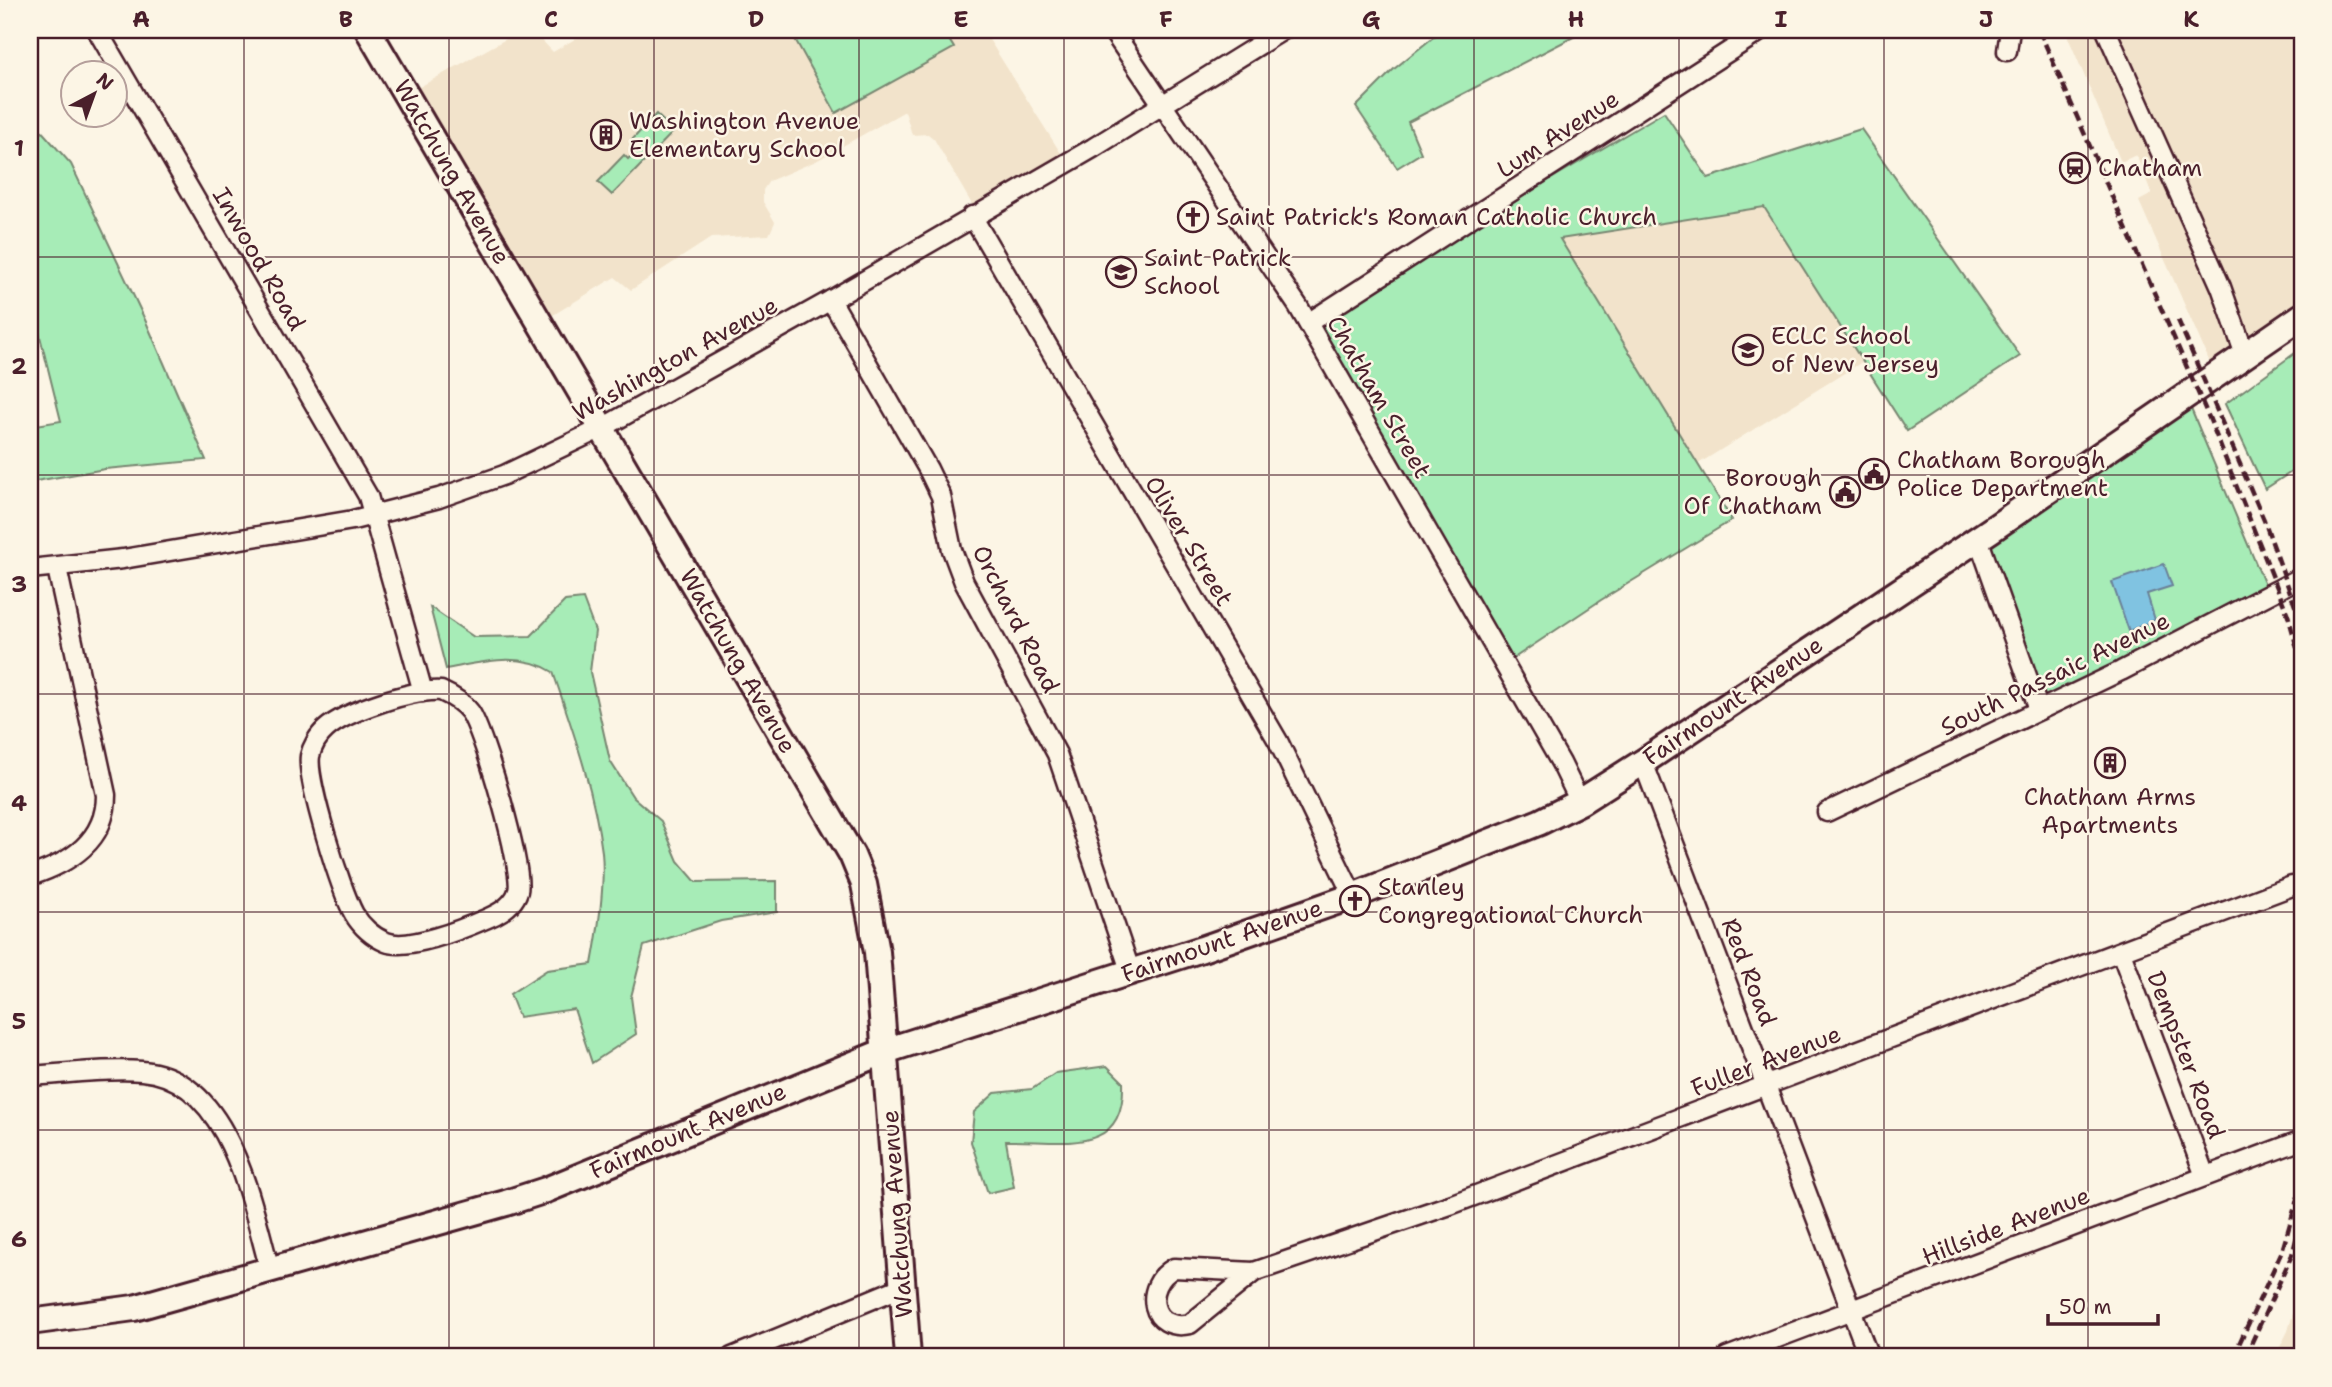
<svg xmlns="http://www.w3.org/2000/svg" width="2332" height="1387" viewBox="0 0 2332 1387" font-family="'Shantell Sans',sans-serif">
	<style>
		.built { fill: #f2e3cb }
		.green { fill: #a7ecb7; stroke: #788671; stroke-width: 2 }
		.water { fill: #80c3e1; stroke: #6a8198; stroke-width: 2 }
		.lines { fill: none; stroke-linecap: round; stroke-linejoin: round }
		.street-casing { stroke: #4a1f2b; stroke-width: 23 }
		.secondary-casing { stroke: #4a1f2b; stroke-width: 30 }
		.street { stroke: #fcf5e5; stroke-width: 18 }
		.secondary { stroke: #fcf5e5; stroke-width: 24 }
		.rail { stroke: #4a1f2b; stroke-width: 4.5; stroke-dasharray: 10 5; stroke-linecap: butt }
		.grid { fill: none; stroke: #4a1f2b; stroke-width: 2; stroke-opacity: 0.55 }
		.labels { text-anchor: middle; stroke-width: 5; stroke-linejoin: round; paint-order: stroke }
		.poi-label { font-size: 24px; fill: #4a1f2b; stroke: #fcf5e5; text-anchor: start }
		.street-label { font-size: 24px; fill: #4a1f2b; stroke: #fcf5e5 }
		.neatline { fill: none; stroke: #4a1f2b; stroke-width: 2.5 }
		.grid-label { font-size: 23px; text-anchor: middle; font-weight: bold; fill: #4a1f2b }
	</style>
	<rect width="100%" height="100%" fill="#fcf5e5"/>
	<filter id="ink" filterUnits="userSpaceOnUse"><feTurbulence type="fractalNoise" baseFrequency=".0143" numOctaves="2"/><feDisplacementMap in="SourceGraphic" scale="14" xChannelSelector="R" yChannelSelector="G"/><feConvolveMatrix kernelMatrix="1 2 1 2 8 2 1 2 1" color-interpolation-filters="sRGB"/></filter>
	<g filter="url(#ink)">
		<!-- built -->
		<g class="built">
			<polygon points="522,30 532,30 553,52 590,30 983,30 1067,163 977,213 934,139 928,134 912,135 905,111 816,161 769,181 763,190 763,202 775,222 769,235 711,238 631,290 615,277 540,323 407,94"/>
			<polygon points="2065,30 2302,30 2302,318 2294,306 2211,365 2139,201 2152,194 2136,155 2121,162"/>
			<polygon points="1664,112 1708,178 1861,129 2020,356 1907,431 1862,362 1698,464 1732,520 1601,600 1502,666 1311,321"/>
			<polygon points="2302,1282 2302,1357 2275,1357 2288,1331"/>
		</g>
		<!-- green -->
		<g class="green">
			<polygon points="790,30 943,30 954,48 836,113"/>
			<polygon points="1442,30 1587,30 1408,122 1421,153 1397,168 1356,107 1394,69"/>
			<polygon points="1664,112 1708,178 1861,129 2020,356 1907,431 1764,207 1560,239 1732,520 1601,600 1502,666 1311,321"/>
			<polygon points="656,114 674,131 612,195 598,182 624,155 628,159 640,147 632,140"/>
			<polygon points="30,118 71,164 147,324 206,460 105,469 30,482 30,426 61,421 30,296"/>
			<polygon points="2302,348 2302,465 2265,489 2225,404"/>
			<polygon points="2186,397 2270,597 2039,711 1979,538"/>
			<path d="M 583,599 L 595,631 L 590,672 L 610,761 L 633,797 L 661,821 L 678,861 L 696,882 L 777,881 L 777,912 L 721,921 L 644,946 L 631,997 L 636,1034 L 592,1063 L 574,1009 L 519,1017 L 510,994 L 547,970 L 592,964 C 598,932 605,884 602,852 C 594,789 573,731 553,672 C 519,651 483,662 446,669 L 430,607 L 474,637 L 531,636 L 565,601 Z"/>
			<path d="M 1107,1066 L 1123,1082 C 1126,1160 1058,1139 1006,1141 L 1014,1187 L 988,1193 L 971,1142 L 974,1112 L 995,1093 L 1032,1089 L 1056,1073 Z"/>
		</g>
		<!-- water -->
		<polygon class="water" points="2164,564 2172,586 2147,594 2155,620 2129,631 2112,582"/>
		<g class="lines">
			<!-- street casing -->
			<g class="street-casing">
				<g id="street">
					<polyline points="97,30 368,496 423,692"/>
					<polyline points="1112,30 1298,306 1561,763 1580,802"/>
					<polyline points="2106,30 2221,287 2245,355"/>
					<polyline points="2007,51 2010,30"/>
					<polyline points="972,216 1278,741 1353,896"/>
					<polyline points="831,300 928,469 941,496 952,550 964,582 1057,754 1131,973"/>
					<polyline points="1308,323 1762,30"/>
					<polyline points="1978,538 2039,710"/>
					<polyline points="30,569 123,559 353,520 439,498 504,475 602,428 831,300 1093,148 1283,30"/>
					<path d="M 441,691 C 452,696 463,702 470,712 C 484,732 524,870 518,891 C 514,904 500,913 488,918 C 465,928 409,951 386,942 C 373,937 361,926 354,914 C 341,891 306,780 310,756 C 312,747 318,736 326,729 C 346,711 414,689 441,691 Z"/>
					<polyline points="1643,762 1869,1357"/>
					<polyline points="1827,812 2121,671 2302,577"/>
					<path d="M 30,876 C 70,863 106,841 106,795 L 57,568"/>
					<polyline points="2121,952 2205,1176"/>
					<path d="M 30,1076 C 66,1074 106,1068 142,1071 C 230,1078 251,1203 270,1270"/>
					<path d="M 1254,1272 L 1190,1324 C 1150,1333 1142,1286 1174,1268 L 1254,1272 L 1450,1205 L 2292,886"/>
					<polyline points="732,1357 902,1287"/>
					<polyline points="1727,1357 2302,1140"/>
				</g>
			</g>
			<!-- secondary casing -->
			<g class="secondary-casing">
				<g id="secondary">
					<polyline points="368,30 852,855 864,884 877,952 908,1357"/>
					<polyline points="30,1322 134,1308 506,1203 546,1190 885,1051 1202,949 1353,896 1540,822 1580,802 1643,762 1991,530 2302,316"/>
				</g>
			</g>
			<!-- street -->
			<use href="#street" class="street"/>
			<!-- secondary -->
			<use href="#secondary" class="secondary"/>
			<!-- rail -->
			<g class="rail">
				<polyline points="2039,30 2210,420 2288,615 2302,666"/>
				<polyline points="2178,320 2264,520 2302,625"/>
				<polyline points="2233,1357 2282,1251 2302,1183"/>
				<polyline points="2245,1357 2292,1255 2300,1225"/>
			</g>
		</g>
	</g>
	<!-- grid -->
	<path class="grid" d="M 244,30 L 244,1357M 449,30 L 449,1357M 654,30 L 654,1357M 859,30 L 859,1357M 1064,30 L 1064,1357M 1269,30 L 1269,1357M 1474,30 L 1474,1357M 1679,30 L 1679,1357M 1884,30 L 1884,1357M 2088,30 L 2088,1357M 30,257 L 2302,257M 30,475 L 2302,475M 30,694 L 2302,694M 30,912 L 2302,912M 30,1130 L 2302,1130"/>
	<!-- icons -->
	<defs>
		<g id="building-ring" transform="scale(1.575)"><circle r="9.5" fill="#fcf5e5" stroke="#4a1f2b" stroke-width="1.5"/><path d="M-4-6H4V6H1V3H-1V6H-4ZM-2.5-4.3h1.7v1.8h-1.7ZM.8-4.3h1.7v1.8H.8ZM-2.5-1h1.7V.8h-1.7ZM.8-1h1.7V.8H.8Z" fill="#4a1f2b"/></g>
		<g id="station-ring" transform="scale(1.575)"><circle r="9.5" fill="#fcf5e5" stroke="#4a1f2b" stroke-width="1.5"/><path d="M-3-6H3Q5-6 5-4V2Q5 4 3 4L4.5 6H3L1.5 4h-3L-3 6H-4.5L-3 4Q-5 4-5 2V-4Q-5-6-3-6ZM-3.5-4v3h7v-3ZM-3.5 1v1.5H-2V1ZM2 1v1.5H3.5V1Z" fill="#4a1f2b"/></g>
		<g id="church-ring" transform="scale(1.575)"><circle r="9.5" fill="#fcf5e5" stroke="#4a1f2b" stroke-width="1.5"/><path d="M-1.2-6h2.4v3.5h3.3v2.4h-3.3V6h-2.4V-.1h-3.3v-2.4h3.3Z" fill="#4a1f2b"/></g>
		<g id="school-ring" transform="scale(1.575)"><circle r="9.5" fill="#fcf5e5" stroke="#4a1f2b" stroke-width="1.5"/><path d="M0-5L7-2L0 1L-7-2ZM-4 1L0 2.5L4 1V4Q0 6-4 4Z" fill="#4a1f2b"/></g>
		<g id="civic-ring" transform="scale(1.575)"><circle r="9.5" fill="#fcf5e5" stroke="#4a1f2b" stroke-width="1.5"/><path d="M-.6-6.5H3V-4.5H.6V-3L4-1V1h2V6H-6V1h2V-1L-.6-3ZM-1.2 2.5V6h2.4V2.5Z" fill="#4a1f2b"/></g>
	</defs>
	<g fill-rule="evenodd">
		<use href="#building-ring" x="606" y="135"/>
		<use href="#station-ring" x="2075" y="168"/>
		<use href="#church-ring" x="1193" y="217"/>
		<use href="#school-ring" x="1121" y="272"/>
		<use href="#school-ring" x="1748" y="350"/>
		<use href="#civic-ring" x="1874" y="474"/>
		<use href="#civic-ring" x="1845" y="492"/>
		<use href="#building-ring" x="2110" y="763"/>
		<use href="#church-ring" x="1355" y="901"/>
	</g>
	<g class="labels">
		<!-- poi labels -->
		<g class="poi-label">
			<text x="629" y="129">Washington Avenue<tspan x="629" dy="28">Elementary School</tspan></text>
			<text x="2098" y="176">Chatham</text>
			<text x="1216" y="225">Saint Patrick's Roman Catholic Church</text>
			<text x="1144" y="266">Saint Patrick<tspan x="1144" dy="28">School</tspan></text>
			<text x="1771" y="344">ECLC School<tspan x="1771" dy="28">of New Jersey</tspan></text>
			<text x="1897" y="468">Chatham Borough<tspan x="1897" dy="28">Police Department</tspan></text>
			<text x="1822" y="486" text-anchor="end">Borough<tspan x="1822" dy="28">Of Chatham</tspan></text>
			<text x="2110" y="805" text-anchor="middle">Chatham Arms<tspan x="2110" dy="28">Apartments</tspan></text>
			<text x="1378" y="895">Stanley<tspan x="1378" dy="28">Congregational Church</tspan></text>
		</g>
		<!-- street labels -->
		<g class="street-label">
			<text transform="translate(1558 134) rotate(-33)" y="8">Lum Avenue</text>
			<text transform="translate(452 172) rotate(60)" y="8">Watchung Avenue</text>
			<text transform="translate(259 259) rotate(60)" y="8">Inwood Road</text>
			<text transform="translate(675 359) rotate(-29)" y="8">Washington Avenue</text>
			<text transform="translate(1379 397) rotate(60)" y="8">Chatham Street</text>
			<text transform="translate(1189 541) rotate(59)" y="8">Oliver Street</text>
			<text transform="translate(1016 619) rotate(63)" y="8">Orchard Road</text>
			<text transform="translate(738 661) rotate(60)" y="8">Watchung Avenue</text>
			<text transform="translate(2055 674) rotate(-26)" y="8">South Passaic Avenue</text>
			<text transform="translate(1733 701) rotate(-34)" y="8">Fairmount Avenue</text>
			<text transform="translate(1222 941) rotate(-19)" y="8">Fairmount Avenue</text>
			<text transform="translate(1749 972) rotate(69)" y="8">Red Road</text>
			<text transform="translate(2186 1055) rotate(69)" y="8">Dempster Road</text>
			<text transform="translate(1766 1061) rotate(-21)" y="8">Fuller Avenue</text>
			<text transform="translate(688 1131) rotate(-23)" y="8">Fairmount Avenue</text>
			<text transform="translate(897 1214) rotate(-94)" y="8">Watchung Avenue</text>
			<text transform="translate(2006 1226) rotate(-21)" y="8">Hillside Avenue</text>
		</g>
	</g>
	<!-- margin -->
	<rect width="2332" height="1387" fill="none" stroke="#fcf5e5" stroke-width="77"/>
	<!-- north arrow -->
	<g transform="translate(94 94) rotate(41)"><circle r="33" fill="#fcf5e5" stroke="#b59f9b" stroke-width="2"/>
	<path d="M0-5L12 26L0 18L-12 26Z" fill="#4a1f2b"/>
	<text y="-10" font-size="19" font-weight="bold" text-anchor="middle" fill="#4a1f2b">N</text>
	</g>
	<!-- scale -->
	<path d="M2048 1314v10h110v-10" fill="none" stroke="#4a1f2b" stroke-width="3.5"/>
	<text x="2059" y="1314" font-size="21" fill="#4a1f2b" stroke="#fcf5e5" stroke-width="5" paint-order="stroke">50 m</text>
	<rect x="38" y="38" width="2256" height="1310" class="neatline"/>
	<g class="grid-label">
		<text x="141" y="27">A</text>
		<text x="346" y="27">B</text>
		<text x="551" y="27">C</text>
		<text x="756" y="27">D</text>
		<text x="961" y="27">E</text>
		<text x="1166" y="27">F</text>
		<text x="1371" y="27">G</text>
		<text x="1576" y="27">H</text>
		<text x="1781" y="27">I</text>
		<text x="1986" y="27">J</text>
		<text x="2191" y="27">K</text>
		<text x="19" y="156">1</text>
		<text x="19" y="374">2</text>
		<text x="19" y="592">3</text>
		<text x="19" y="811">4</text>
		<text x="19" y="1029">5</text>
		<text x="19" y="1247">6</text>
	</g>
</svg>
